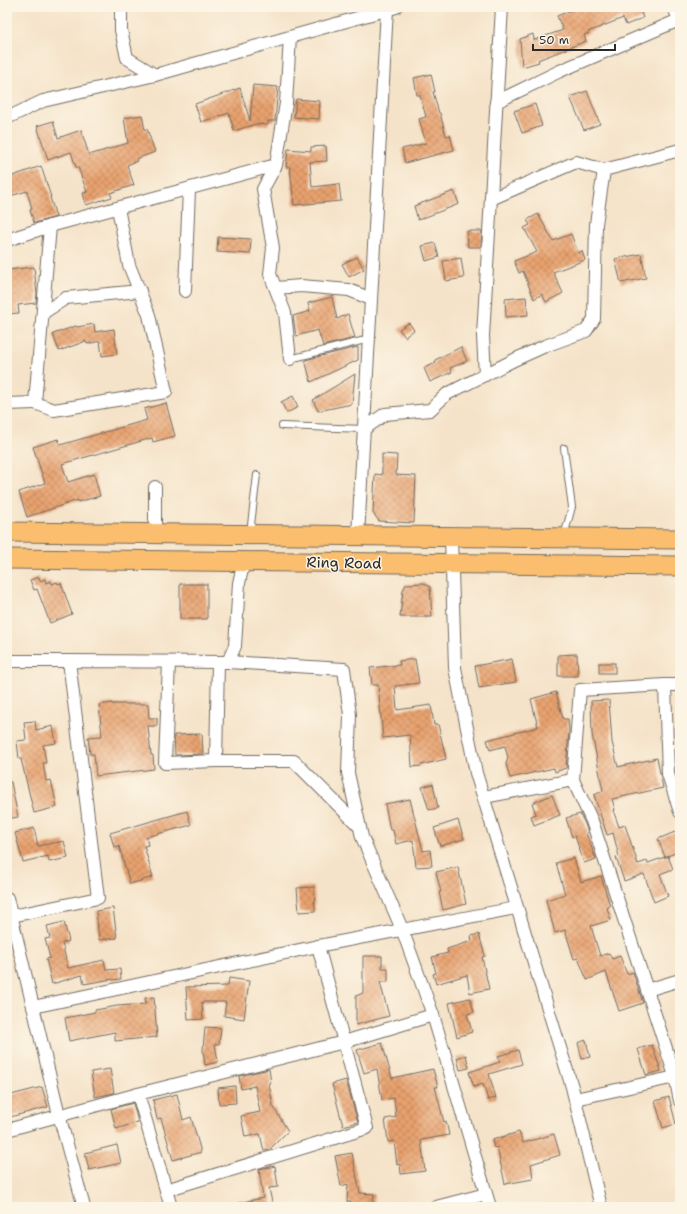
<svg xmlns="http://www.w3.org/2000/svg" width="687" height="1214" viewBox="0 0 687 1214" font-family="'Shantell Sans',sans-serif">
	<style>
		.building { fill: url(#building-cross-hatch) }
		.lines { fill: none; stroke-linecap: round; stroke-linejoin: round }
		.service-casing { stroke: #726b62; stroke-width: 8 }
		.minor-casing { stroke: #726b62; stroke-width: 14 }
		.primary-casing { stroke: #726b62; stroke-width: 21 }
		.service { stroke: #fff; stroke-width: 6 }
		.minor { stroke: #fff; stroke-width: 12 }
		.primary { stroke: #fabe6e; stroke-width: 19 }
		.labels { text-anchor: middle; stroke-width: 3; stroke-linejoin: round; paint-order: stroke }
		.street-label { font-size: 15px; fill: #2b2b2b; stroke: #fcf5e5 }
	</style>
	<defs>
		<pattern id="building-cross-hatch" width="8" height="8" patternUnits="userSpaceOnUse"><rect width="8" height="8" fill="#e9a26e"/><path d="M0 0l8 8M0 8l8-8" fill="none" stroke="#bd845b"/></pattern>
	</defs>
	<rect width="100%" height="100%" fill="#fcf5e5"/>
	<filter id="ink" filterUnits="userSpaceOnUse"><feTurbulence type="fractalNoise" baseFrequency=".025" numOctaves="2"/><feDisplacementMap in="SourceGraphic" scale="8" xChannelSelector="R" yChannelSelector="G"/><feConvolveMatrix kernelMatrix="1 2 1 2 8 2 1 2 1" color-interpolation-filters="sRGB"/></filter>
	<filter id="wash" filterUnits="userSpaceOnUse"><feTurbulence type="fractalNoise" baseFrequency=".012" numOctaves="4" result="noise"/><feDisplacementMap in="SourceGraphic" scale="16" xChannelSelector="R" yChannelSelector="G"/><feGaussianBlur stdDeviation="0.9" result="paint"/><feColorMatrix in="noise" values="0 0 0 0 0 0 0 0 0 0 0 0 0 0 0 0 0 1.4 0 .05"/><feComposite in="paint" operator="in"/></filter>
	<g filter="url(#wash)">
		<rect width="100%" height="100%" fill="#f5e3c9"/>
		<g id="blocks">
			<!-- building -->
			<g class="building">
				<polygon points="579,7 639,7 643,18 626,25 623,18 588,32 589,33 584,35 586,41 538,60 539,62 522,67 520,39 533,34 534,40 563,30 557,16"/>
				<polygon points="431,74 435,92 433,92 439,113 440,113 446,136 450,135 454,150 405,163 402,149 426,143 419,119 426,117 420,95 417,95 414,78"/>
				<polygon points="253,85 278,87 275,121 268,121 268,125 256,124 234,131 229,113 201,122 195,104 240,88 250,121"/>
				<polygon points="587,91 600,124 584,130 570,97"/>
				<polygon points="296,99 320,101 319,119 294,117"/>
				<polygon points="535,104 542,126 522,133 514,111"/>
				<polygon points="142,115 145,130 147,129 155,152 136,159 137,161 127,165 134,185 110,193 112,197 86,205 83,193 87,192 78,167 76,167 71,152 48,160 37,126 53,121 58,138 81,130 89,155 128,143 124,118"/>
				<polygon points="326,146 327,161 310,162 312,187 339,184 341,201 294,205 290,167 286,167 288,149 311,151 311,147"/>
				<polygon points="41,166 51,197 50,197 56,217 34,223 30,210 32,209 27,191 7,197 7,178"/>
				<polygon points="454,191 459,204 418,220 414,206"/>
				<polygon points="538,214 553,241 571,234 578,253 582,251 585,260 553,272 563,293 546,302 542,294 534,299 523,271 519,273 514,261 537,252 524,228 530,225 527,220"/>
				<polygon points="467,231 482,231 481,247 468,247"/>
				<polygon points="218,237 251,239 250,254 217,252"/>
				<polygon points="435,243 439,257 426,261 422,246"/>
				<polygon points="641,254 646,278 621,283 615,259"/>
				<polygon points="357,257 364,269 349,277 342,264"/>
				<polygon points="461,258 464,278 446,281 443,261"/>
				<polygon points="34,267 37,294 36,303 18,305 19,313 7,314 7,270"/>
				<polygon points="332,297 337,319 348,314 355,338 323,346 318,330 296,336 293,316 310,311 308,303"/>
				<polygon points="526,297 528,315 506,317 505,299"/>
				<polygon points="409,323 414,330 405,337 399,329"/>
				<polygon points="94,324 95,332 114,329 117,354 102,356 100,341 87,344 86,341 59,351 53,334 76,326 77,327"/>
				<polygon points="358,347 358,360 311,382 305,360"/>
				<polygon points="461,347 467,361 450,368 452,372 430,382 424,368 436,363 435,360"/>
				<polygon points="355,374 352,404 318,411 313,400"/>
				<polygon points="293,396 298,407 287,413 281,402"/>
				<polygon points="166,403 175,436 153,442 152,438 62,464 68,482 94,474 100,496 78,502 78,500 27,517 19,492 45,483 33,447 58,439 60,445 147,420 144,409"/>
				<polygon points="382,454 397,455 396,475 416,476 414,523 379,521 373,513 375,474 382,475"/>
				<polygon points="39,577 40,581 45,579 46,583 51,581 52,584 57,582 58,584 61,583 72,614 50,623 37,589 34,590 30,580"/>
				<polygon points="424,583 430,587 432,617 400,617 403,590 406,584"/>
				<rect x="180" y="584" width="27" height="35"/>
				<polygon points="577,654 578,676 558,676 558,655"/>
				<polygon points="415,659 419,683 395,686 397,710 431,705 434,725 438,724 446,759 421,765 421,766 412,767 410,735 383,738 378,685 372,685 370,668 400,665 399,661"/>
				<polygon points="512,659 516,682 479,688 475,666"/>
				<rect x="599" y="663" width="16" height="10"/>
				<polygon points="556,692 563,719 568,719 569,731 566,768 555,772 554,768 510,778 506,764 508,758 505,746 490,750 487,740 538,727 531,699"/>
				<polygon points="609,700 612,742 618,767 657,758 663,788 612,799 615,810 613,810 619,827 625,825 638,864 647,861 648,863 665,857 658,839 680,830 680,851 665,857 668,856 673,869 660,874 668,896 654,902 644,874 624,881 616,857 619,856 613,833 607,835 594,795 603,791 592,734 591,701"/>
				<polygon points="112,703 112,704 148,704 149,718 157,718 157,726 148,726 151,755 153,755 154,769 96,776 94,754 90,754 88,737 102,736 99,705"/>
				<polygon points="35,721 36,730 53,726 56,743 43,745 46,763 43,763 46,781 51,780 57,807 34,813 21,759 19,759 17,741 26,740 24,722"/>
				<polygon points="202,734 203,754 175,755 174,735"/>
				<polygon points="7,782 11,782 18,817 7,819"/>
				<polygon points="433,784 438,808 429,810 422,787"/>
				<polygon points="552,795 560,815 534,825 531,816 536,814 532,803"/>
				<polygon points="410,799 423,851 430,850 432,866 416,867 413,840 396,844 393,830 390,830 385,804"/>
				<polygon points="187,811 191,825 146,837 148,845 144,846 153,877 130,884 119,846 114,847 110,833"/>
				<polygon points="580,814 585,824 588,832 586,833 596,859 584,863 575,836 572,837 566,818"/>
				<polygon points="458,820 464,839 440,846 434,828"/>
				<polygon points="34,828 38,846 64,841 68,858 49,862 48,856 23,862 15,833"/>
				<polygon points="574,858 581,882 601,876 610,906 607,908 611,920 591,926 600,956 609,953 612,959 620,956 627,974 633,972 643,1003 619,1011 606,972 587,980 578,958 574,959 565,930 555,933 546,900 565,894 556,863"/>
				<polygon points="458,867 466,904 443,910 439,892 441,892 436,872"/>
				<polygon points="314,887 315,911 299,912 297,888"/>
				<polygon points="113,908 117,938 99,940 96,911"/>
				<polygon points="64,922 69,941 62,943 68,968 104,960 106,970 120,969 121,979 112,980 112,979 84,984 82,975 52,984 46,959 50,958 45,939 50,938 47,926"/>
				<polygon points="479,934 485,956 482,957 489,989 470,993 467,975 436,984 433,974 436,973 432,957 448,953 447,949 472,941 471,936"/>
				<polygon points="363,956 382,956 382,968 388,968 388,982 380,982 389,1016 356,1025 356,996 363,993"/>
				<polygon points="229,978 249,981 244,1019 224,1016 226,1002 202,1002 203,1019 188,1020 186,987 228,986"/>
				<polygon points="154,997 157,1037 115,1041 115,1032 69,1041 65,1018 95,1012 95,1010 117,1006 146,1004 145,998"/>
				<polygon points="470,998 474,1012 467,1014 472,1032 457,1037 449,1003"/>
				<polygon points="205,1027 221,1028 219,1044 215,1044 218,1062 205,1065 203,1050"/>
				<polygon points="586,1040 590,1057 582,1059 578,1043"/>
				<polygon points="382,1043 392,1078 433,1069 438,1087 435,1087 444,1122 446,1121 449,1135 421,1140 425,1171 401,1174 400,1164 397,1165 394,1141 388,1142 385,1119 396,1117 394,1098 382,1100 377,1069 364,1073 357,1050"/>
				<polygon points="652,1045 661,1071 646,1075 638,1049"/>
				<polygon points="518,1050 522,1064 489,1074 496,1098 488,1100 483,1084 474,1087 469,1072 500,1062 498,1056"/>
				<polygon points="466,1055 469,1068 460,1070 457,1058"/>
				<polygon points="110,1069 114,1093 95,1097 91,1072"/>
				<polygon points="269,1069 271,1083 269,1084 273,1106 288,1131 269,1150 264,1151 260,1134 245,1137 241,1116 260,1112 255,1086 241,1089 239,1076"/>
				<polygon points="346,1080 358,1122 343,1126 332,1084"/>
				<polygon points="235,1086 236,1103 219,1104 218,1088"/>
				<polygon points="42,1087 48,1107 10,1117 7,1104 7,1096"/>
				<polygon points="177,1094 183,1120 191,1117 201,1152 173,1160 161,1118 157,1119 153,1100"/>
				<polygon points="669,1097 676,1124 663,1128 655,1101"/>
				<polygon points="133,1103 138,1122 116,1129 111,1109"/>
				<polygon points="519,1132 523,1143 554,1134 560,1155 531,1164 533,1179 505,1184 497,1147 494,1148 492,1140"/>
				<polygon points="117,1145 121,1163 89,1170 85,1153"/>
				<polygon points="352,1153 360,1193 374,1194 373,1206 351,1207 351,1202 347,1202 348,1184 341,1186 335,1156"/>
				<polygon points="275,1166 278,1187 269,1188 273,1207 238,1207 238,1203 263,1198 259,1169"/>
			</g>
		</g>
	</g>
	<g filter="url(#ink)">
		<use href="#blocks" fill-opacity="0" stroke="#726b62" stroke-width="1"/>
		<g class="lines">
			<!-- service casing -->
			<g class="service-casing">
				<g id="service">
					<polyline points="290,359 369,339"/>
					<polyline points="282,426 364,429"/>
					<polyline points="250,533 257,475"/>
					<polyline points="564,536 572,507 564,448"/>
				</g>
			</g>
			<!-- minor casing -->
			<g class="minor-casing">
				<g id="minor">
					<polyline points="121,7 121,30 127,58 155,75"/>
					<polyline points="496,102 560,71 679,20 674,7"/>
					<polyline points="7,118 43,101 155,75 396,7"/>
					<polyline points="276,165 286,103 290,37"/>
					<polyline points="491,199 576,162 604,170 680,150"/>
					<polyline points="7,240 50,226"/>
					<polyline points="276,288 301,286 349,290 371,299"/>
					<polyline points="185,291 189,189"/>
					<polyline points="43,313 66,298 140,291"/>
					<polyline points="485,375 483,336 502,7"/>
					<polyline points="35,403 54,410 166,392 149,315 129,265 118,208"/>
					<polyline points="7,404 35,403 50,226 276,165 263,189 273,248 270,274 285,313 290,359"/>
					<polyline points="364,429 385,414 430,410 447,394 516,359 545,346 586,331 594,319 596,224 604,170"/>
					<polyline points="155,534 155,487"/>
					<polyline points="358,536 387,9"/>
					<polyline points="451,537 455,668 476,773 572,1087 601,1207"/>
					<polyline points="7,661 69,661"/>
					<polyline points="169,662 165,763 216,761 294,761 359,826"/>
					<polyline points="228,662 235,646 239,583 244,561"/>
					<polyline points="680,685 665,685 668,774 680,812"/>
					<polyline points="216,761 218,662"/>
					<polyline points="573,780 580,690 665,685"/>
					<polyline points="484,797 573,780 592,821 675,1076 680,1101"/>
					<polyline points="7,898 59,1115 84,1207"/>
					<polyline points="7,917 98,898 69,661 228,662 344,669 350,715 348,773 362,837 402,929 433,1015 490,1207"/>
					<polyline points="647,990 680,980"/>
					<polyline points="33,1007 318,946 516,908"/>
					<polyline points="138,1094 166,1190 367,1128 318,946"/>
					<polyline points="575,1099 680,1076"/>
					<polyline points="7,1130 138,1094 344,1042 433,1015"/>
					<polyline points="166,1190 171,1207"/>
					<polyline points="436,1207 486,1194"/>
				</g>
			</g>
			<!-- primary casing -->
			<g class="primary-casing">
				<g id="primary">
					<polyline points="7,532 680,539"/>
					<polyline points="7,559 680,566"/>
				</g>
			</g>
			<!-- service -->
			<use href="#service" class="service"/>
			<!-- minor -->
			<use href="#minor" class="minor"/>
			<!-- primary -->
			<use href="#primary" class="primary"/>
		</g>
	</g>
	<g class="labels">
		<!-- street labels -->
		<g class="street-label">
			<text transform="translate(344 563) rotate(1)" y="5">Ring Road</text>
		</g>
	</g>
	<!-- margin -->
	<rect width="687" height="1214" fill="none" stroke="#fcf5e5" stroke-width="24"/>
	<!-- scale -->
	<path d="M533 44v6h82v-6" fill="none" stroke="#2b2b2b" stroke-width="2"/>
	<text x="539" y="44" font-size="12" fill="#2b2b2b" stroke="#fcf5e5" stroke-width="3" paint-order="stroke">50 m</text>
</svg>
